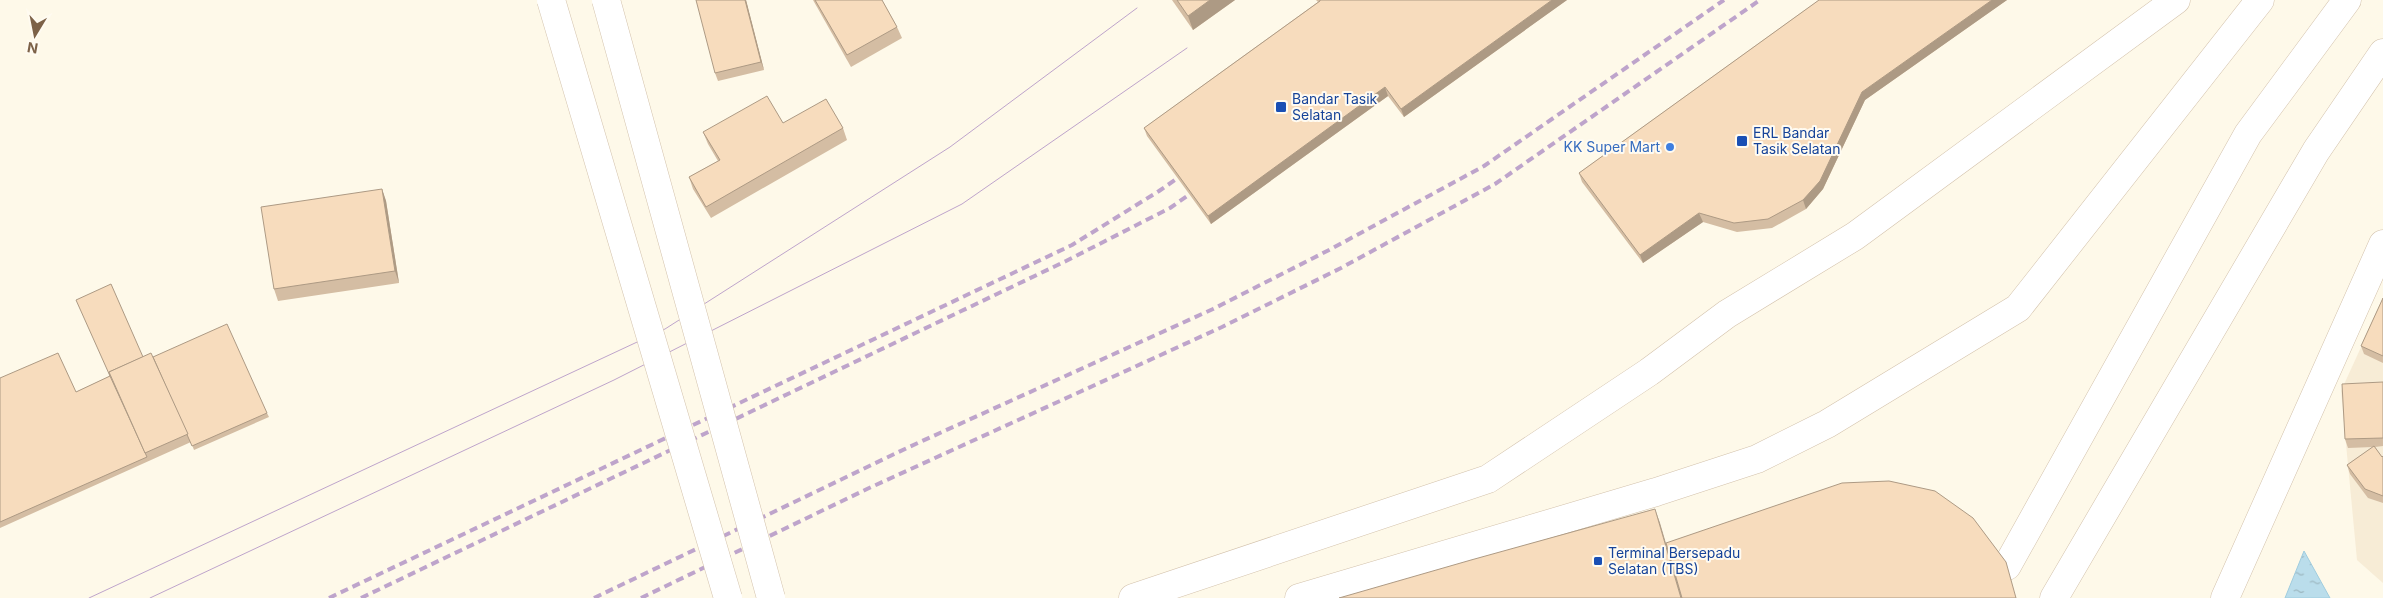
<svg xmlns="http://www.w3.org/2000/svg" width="2383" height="598" viewBox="0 0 2383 598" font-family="Inter,sans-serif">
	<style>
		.residential { fill: #f7ecd6 }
		.water { fill: url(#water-ripples); stroke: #9fccde }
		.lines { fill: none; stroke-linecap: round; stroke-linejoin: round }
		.minor-casing { stroke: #d3c2ac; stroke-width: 29 }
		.minor { stroke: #fff; stroke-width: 28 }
		.tram { stroke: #bea4cb; stroke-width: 1 }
		.rail { stroke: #bea4cb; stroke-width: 4; stroke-dasharray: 8 5; stroke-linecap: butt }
		.minor-bridge-casing { stroke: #d3c2ac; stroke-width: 29; stroke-linecap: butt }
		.minor-bridge { stroke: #fff; stroke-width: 28 }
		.wall { fill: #d4bda3 }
		.shaded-wall { fill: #ad9a84 }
		.building { fill: #f7dcbd; stroke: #ad9a84 }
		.transit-dot { fill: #1a4fb4; stroke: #fffbf1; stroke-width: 2 }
		.shop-dot { fill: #3f7fe0; stroke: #fffbf1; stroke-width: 2 }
		.labels { text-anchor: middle; stroke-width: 4; stroke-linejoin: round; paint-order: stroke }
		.transit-label { font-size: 14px; fill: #164399; stroke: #fffbf1; text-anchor: start }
		.shop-label { font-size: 14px; fill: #366cbe; stroke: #fffbf1; text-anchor: end }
	</style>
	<defs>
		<pattern id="water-ripples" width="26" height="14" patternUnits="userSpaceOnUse" patternTransform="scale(1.25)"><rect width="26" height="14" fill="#baddeb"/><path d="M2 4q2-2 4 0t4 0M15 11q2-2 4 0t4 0" fill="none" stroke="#9cb7c0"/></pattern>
	</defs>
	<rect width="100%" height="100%" fill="#fef9e9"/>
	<!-- residential -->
	<polygon class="residential" points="2383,299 2383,583 2357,560 2341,391"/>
	<!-- water -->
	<polygon class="water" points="2304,551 2330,598 2285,598"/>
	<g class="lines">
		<!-- minor casing -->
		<g class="minor-casing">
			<g id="minor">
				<polyline points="2007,566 2248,134 2347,0"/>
				<polyline points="1133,598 1488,479 1649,372 1727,314 1855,236 2176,0"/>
				<polyline points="1299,598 1656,492 1757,459 1827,424 2018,308 2260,0"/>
				<polyline points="2054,598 2316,151 2383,53"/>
				<polyline points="2225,598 2383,244"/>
			</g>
		</g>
		<!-- minor -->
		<use href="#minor" class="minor"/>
		<!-- tram -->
		<g class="tram">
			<polyline points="89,598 665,329 950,147 1137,8"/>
			<polyline points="150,598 614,380 962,204 1187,48"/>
		</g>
		<!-- rail -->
		<g class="rail">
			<polyline points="329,598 1072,245 1159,191 1188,171"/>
			<polyline points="361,598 1066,261 1170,208 1200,187"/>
			<polyline points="594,598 909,447 1213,309 1331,249 1484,166 1724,0"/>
			<polyline points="641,598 867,489 1222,327 1341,268 1495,184 1760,0"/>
		</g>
		<!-- minor-bridge casing -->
		<g class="minor-bridge-casing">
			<g id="minor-bridge">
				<polyline points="551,0 728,598"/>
				<polyline points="606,0 771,598"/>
			</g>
		</g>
		<!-- minor-bridge -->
		<use href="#minor-bridge" class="minor-bridge"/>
	</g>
	<!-- wall -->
	<g class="wall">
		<polygon points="746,0 764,70 718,81 715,73"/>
		<polygon points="813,0 882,0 897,27 902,38 851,67"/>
		<polygon points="1172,0 1235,0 1193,30"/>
		<polygon points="1316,0 1567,0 1404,117 1388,96 1211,224 1147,136 1144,128 1318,2"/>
		<polygon points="1819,0 2007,0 1865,100 1823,189 1806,209 1772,228 1737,232 1703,222 1643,263 1582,182 1579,173"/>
		<polygon points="783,123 843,128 847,140 711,218 693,189 689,177 718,161 708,144 703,132"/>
		<polygon points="382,189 386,201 399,283 278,301 274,289"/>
		<polygon points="2383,298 2383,363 2364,354 2361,346"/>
		<polygon points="143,357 153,357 267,413 269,417 194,450 191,442 0,528 0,378 76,392 110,376"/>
		<polygon points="2383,382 2383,446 2375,447 2382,457 2383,456 2383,503 2368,498 2350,474 2347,465 2373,447 2348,448 2345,439"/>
	</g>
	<!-- shaded-wall -->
	<g class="shaded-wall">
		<polygon points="745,0 746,0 764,70 761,62"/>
		<polygon points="1210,0 1235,0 1193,30 1188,16"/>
		<polygon points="1552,0 1567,0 1404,117 1401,109"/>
		<polygon points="1992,0 2007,0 1865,100 1823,189 1806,209 1803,200 1862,92"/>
		<polygon points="1385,87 1388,96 1211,224 1208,216"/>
		<polygon points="382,189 386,201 399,283 395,271"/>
		<polygon points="1699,213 1703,222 1643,263 1640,255"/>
		<polygon points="1655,509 1660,523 1682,598 1681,598"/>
	</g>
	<!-- building -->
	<g class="building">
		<polygon points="696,0 745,0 761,62 715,73"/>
		<polygon points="815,0 882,0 897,27 847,55"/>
		<polygon points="1177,0 1210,0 1188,16"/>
		<polygon points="1320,0 1552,0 1401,109 1385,87 1208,216 1144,128 1320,1"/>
		<polygon points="1819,0 1992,0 1862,92 1820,181 1803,200 1768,219 1734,223 1699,213 1640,255 1579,173"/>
		<polygon points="767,96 783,123 826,99 843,128 706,207 689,177 720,160 703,132"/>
		<polygon points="382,189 395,271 274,289 261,207"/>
		<polygon points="111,284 143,357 109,372 110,376 76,300"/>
		<polygon points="2383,298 2383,356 2361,346"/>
		<polygon points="227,324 267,413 192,446 153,357"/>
		<polygon points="58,353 76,392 110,376 147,457 0,522 0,378"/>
		<polygon points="151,353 188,434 145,453 109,372"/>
		<polygon points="2383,382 2383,438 2345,439 2342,384"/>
		<polygon points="2374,446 2382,457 2383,456 2383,496 2365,489 2347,465"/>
		<polygon points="1889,481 1935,491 1973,518 2006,562 2016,598 1682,598 1666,543 1842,483"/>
		<polygon points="1655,509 1681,598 1339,598 1471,560"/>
	</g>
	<!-- markers -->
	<g class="transit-dot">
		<rect x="1275" y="101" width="12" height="12" rx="2.5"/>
		<rect x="1736" y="135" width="12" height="12" rx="2.5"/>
		<rect x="1593" y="556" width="10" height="10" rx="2.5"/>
	</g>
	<circle class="shop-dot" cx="1670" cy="147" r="5"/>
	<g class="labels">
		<!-- transit labels -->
		<g class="transit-label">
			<text x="1292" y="104">Bandar Tasik<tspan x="1292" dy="16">Selatan</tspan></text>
			<text x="1753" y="138">ERL Bandar<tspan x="1753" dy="16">Tasik Selatan</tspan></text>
			<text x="1608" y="558">Terminal Bersepadu<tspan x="1608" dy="16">Selatan (TBS)</tspan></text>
		</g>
		<!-- shop labels -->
		<g class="shop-label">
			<text x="1660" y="152">KK Super Mart</text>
		</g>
	</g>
	<!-- north arrow -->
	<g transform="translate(35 35) rotate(190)" stroke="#fffbf1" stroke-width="4" paint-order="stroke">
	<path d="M0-4L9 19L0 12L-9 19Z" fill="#7d6248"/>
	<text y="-8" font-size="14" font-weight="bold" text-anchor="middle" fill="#7d6248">N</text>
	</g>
</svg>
